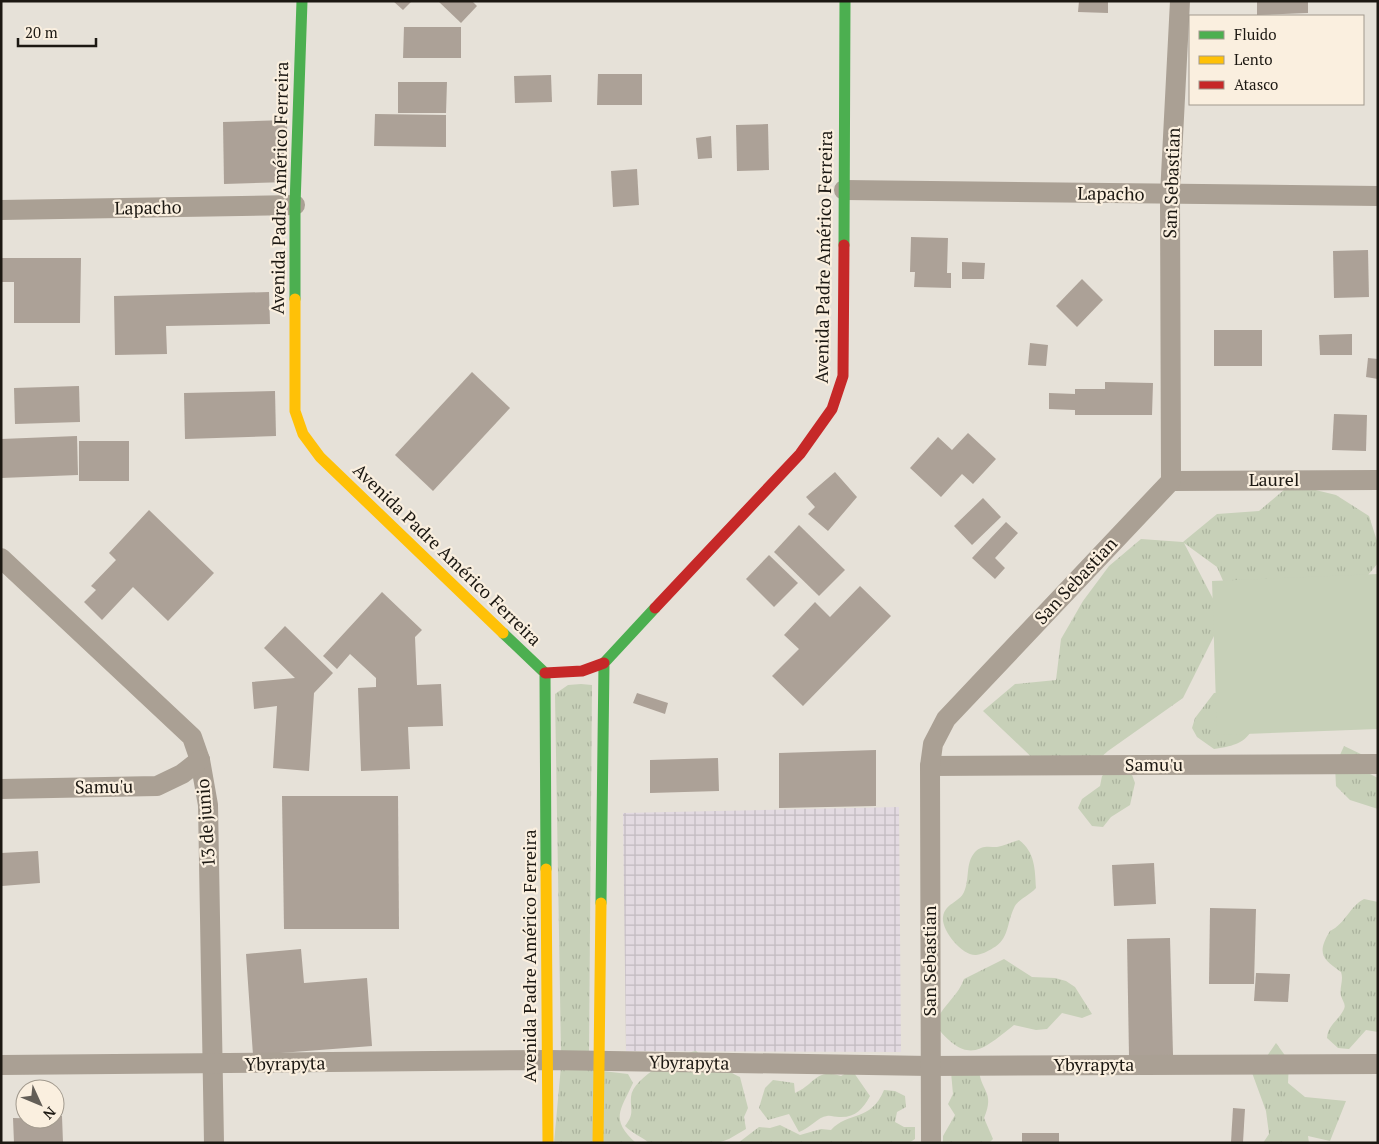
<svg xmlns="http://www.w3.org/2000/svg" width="1379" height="1144" viewBox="0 0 1379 1144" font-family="'PT Serif',serif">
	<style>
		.industrial { fill: url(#industrial-grid) }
		.grass { fill: url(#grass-tufts) }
		.pitch { fill: #c7d0b8 }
		.building { fill: #aca197 }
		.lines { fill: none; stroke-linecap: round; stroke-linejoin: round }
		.street { stroke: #aaa094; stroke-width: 20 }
		.fast { stroke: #4caf50; stroke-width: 11 }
		.slow { stroke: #ffc107; stroke-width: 11 }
		.jam { stroke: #c62828; stroke-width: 11 }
		.labels { text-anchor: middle; stroke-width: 4.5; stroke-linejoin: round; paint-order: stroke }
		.street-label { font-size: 18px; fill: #1c1812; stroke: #faefdf }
	</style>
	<defs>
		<pattern id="industrial-grid" width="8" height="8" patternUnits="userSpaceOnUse" patternTransform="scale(1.25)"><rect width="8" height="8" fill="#e3dae1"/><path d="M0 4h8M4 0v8" fill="none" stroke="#c2bac0"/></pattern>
		<pattern id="grass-tufts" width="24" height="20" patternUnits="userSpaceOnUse" patternTransform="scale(1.25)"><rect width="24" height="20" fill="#c7d0b8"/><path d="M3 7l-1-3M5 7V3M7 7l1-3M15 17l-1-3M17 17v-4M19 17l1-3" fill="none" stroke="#aab29d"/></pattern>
	</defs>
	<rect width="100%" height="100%" fill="#e6e1d8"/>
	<!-- industrial -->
	<polygon class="industrial" points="899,807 901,1052 626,1051 623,813"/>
	<!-- grass -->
	<g class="grass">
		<polygon points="1291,484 1336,495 1369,516 1378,544 1378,563 1355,591 1234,606 1217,567 1184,543 1223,618 1183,698 1108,751 1087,770 1043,768 983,711 1015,684 1056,680 1061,639 1083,601 1109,566 1141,539 1183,542 1217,514 1259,511"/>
		<polygon points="581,684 592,685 589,1053 561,1054 555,694 568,685"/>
		<path d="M 1230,692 L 1252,730 C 1243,745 1231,746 1214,749 L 1197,737 L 1192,728 L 1195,718 L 1214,693 Z"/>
		<polygon points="1344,746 1363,755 1370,774 1378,778 1378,809 1350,800 1336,786 1335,766"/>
		<polygon points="1110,769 1131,772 1135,783 1130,805 1111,817 1103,827 1092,826 1078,808 1082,799 1100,786 1102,776"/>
		<path d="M 1019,840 C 1035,852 1035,869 1036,888 C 1029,896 1018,899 1014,908 C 1007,922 1009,940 993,948 C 989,951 980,955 976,955 C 962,956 941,930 943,917 C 945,903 959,903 964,892 C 970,880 965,863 975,852 C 982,845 988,847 997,847 C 1004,846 1012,842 1019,840 Z"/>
		<path d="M 1364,899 L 1378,902 L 1378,1032 L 1366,1030 L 1349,1049 L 1338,1048 L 1327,1038 C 1328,1025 1337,1022 1343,1011 C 1347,1005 1343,1002 1341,996 C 1339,988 1344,980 1341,972 C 1323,959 1316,954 1330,931 C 1345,924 1350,906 1364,899 Z"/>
		<path d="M 1004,959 L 1032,977 L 1055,978 L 1066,981 L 1075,987 L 1092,1014 L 1082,1018 L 1062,1013 L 1047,1029 L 1036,1030 L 1014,1025 C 981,1051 968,1066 935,1025 C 940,1007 958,997 964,979 Z"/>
		<polygon points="1276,1043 1289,1061 1288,1083 1305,1097 1346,1101 1330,1141 1308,1136 1309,1143 1263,1143 1269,1134 1266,1111 1251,1070 1267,1056"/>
		<path d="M 696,1051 C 704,1058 714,1060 722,1066 C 729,1070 732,1074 740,1077 L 748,1108 L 744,1117 L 746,1129 L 729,1139 L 718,1143 L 649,1143 C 641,1136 633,1134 625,1126 C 635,1113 630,1111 631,1097 C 633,1076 679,1054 696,1051 Z"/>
		<path d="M 561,1066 L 628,1074 L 633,1083 C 620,1111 610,1119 636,1143 L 554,1143 Z"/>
		<path d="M 979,1067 C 979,1091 996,1091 984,1118 L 993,1139 L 989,1143 L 943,1143 L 943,1136 L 955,1115 L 948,1104 L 953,1094 L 951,1072 Z"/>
		<path d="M 852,1070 L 870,1096 C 863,1109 855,1118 839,1117 C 835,1117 830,1115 827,1116 C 818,1117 810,1128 799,1132 L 789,1114 L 768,1120 L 759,1108 L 765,1088 L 773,1080 L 794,1083 L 795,1093 C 816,1084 815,1068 841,1076 Z"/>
		<path d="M 884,1090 L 895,1091 L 905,1096 L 906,1107 L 897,1112 L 895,1122 L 904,1127 L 915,1127 L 915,1139 L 909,1143 L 738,1143 L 759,1127 L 770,1128 L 780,1125 L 800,1135 L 821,1129 L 831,1130 C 848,1111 871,1122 884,1090 Z"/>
	</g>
	<!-- pitch -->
	<polygon class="pitch" points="1378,574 1378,729 1217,735 1212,581"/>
	<!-- building -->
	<g class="building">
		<polygon points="393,1 412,1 403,10"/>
		<polygon points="438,1 472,1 477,6 461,23"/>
		<polygon points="1079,1 1108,1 1108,13 1078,12"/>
		<polygon points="1257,1 1308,1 1308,13 1257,15"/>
		<polygon points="404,27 461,27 461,58 403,58"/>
		<polygon points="598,74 642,74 642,105 597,105"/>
		<polygon points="551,75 552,102 515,103 514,76"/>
		<polygon points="398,82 447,82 446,113 398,113"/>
		<polygon points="375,114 446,115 446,147 374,146"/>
		<polygon points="287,120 288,182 224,184 223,122"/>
		<polygon points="768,124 769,170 737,171 736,125"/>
		<polygon points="711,136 712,158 698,159 696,138"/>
		<polygon points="637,169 639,205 613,207 611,171"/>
		<polygon points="911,237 948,238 947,273 951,273 951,288 914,287 915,272 910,272"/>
		<polygon points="1368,250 1369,297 1334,298 1333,251"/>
		<polygon points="1,258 81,258 80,323 14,323 14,282 1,282"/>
		<polygon points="962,262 985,263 984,279 962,279"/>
		<polygon points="1082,279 1103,300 1077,327 1056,306"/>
		<polygon points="269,292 270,324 166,326 167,354 115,355 114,296"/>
		<rect x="1214" y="330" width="48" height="36"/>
		<polygon points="1352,334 1352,355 1320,355 1319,335"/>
		<polygon points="1030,343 1048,345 1046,366 1028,365"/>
		<polygon points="1368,358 1378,359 1378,379 1366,377"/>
		<polygon points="472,372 510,408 433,491 395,455"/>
		<polygon points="1105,382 1153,383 1152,415 1075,415 1075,410 1049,409 1049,393 1075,394 1075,389 1105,389"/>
		<polygon points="79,386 80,422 15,424 14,388"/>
		<polygon points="275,391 276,436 185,439 184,393"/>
		<polygon points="1334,414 1367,415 1366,451 1332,450"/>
		<polygon points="968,433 996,459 973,484 962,474 941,497 910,468 938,437 952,450"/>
		<polygon points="77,436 78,475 1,478 1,439"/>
		<rect x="79" y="441" width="50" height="40"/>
		<polygon points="835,472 857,497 828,531 808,514 815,507 806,497"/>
		<polygon points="983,498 1001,517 972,545 954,526"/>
		<polygon points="149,510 214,573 168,621 133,587 102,620 84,602 96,590 91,586 116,560 109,553"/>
		<polygon points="1006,522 1018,533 995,558 1005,568 995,579 972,558"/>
		<polygon points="799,525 845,570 819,596 774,552"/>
		<polygon points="769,555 798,583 774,607 746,579"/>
		<polygon points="860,586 891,616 803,706 772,676 799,649 784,635 815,602 830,617"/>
		<polygon points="382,592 422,630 415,637 417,685 441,684 443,726 408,727 410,769 361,771 358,688 376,687 376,678 350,654 337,669 323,656"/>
		<polygon points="285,626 333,673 314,693 309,771 273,768 277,706 254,709 252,682 295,678 264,648"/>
		<polygon points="637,693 668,703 665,714 633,703"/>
		<polygon points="876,750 876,806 779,808 779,753"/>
		<polygon points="718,758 719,791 650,793 650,760"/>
		<polygon points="282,796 398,796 399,929 284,929"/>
		<polygon points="38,851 40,883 2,886 1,853"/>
		<polygon points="1154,863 1156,904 1114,906 1112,865"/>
		<polygon points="1210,908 1256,909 1254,984 1209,984"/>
		<polygon points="1170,938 1173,1055 1129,1056 1127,939"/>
		<polygon points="301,949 304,983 367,978 372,1046 253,1055 246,954"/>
		<polygon points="1256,973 1290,974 1288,1002 1254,1001"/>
		<polygon points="1233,1108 1245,1109 1243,1142 1231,1142"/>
		<polygon points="55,1116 62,1116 63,1143 14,1143 13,1118 55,1119"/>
		<rect x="1022" y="1133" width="37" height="10"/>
	</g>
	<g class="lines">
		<!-- street -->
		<g class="street">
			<polyline points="844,190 1378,196"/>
			<polyline points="1,210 295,205"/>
			<polyline points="1171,481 1378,480"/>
			<polyline points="1,558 192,737 200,760 208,805 214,1143"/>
			<polyline points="930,766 1378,764"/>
			<polyline points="1,789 157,786 182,774 200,760"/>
			<polyline points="1,1065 548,1060 930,1066 1378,1064"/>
			<polyline points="931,1143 930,766 933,744 946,719 1171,481 1170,195 1180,1"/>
		</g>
		<!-- fast -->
		<g class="fast">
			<polyline points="844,245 845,1"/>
			<polyline points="295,299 295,205 302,1"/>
			<polyline points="503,633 545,673 546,869"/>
			<polyline points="601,903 604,663 655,608"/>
		</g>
		<!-- slow -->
		<g class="slow">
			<polyline points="295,299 295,411 303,434 320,457 503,633"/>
			<polyline points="546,869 548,1143"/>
			<polyline points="598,1143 601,903"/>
		</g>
		<!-- jam -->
		<g class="jam">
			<polyline points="655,608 800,454 832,409 843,376 844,245"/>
			<polyline points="545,673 582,671 604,663"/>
		</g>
	</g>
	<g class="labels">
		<!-- street labels -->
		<g class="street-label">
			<text transform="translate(1172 183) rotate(-88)" y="6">San Sebastian</text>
			<text transform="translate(280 188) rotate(-89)" y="6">Avenida Padre Américo Ferreira</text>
			<text transform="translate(1111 194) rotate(1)" y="6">Lapacho</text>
			<text transform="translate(148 208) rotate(-1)" y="6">Lapacho</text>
			<text transform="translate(824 257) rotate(-89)" y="6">Avenida Padre Américo Ferreira</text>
			<text x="1274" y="486">Laurel</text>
			<text transform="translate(447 555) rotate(44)" y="6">Avenida Padre Américo Ferreira</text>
			<text transform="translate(1076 581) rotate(-47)" y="6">San Sebastian</text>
			<text x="1154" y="771">Samu'u</text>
			<text transform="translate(104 787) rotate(-1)" y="6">Samu'u</text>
			<text transform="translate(206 823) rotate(-94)" y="6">13 de junio</text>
			<text transform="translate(530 956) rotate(-90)" y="6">Avenida Padre Américo Ferreira</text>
			<text transform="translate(930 961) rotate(-90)" y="6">San Sebastian</text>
			<text transform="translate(689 1063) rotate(1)" y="6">Ybyrapyta</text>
			<text transform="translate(285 1064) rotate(-1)" y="6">Ybyrapyta</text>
			<text x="1094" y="1071">Ybyrapyta</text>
		</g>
	</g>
	<!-- border -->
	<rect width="1379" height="1144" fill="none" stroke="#1c1812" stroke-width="5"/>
	<!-- legend -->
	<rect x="1189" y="15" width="175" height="90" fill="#faefdf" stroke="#a1998d"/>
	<rect x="1199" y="31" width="25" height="8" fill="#4caf50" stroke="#a1998d"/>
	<text x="1234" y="40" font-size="15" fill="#1c1812">Fluido</text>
	<rect x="1199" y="56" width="25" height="8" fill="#ffc107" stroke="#a1998d"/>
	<text x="1234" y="65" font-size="15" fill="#1c1812">Lento</text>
	<rect x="1199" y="81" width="25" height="8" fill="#c62828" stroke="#a1998d"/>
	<text x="1234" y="90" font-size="15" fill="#1c1812">Atasco</text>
	<!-- north arrow -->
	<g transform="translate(40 1104) rotate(134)"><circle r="24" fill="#faefdf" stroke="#a1998d"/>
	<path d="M0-4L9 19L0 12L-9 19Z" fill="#635e57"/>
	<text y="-8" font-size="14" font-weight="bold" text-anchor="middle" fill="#1c1812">N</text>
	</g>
	<!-- scale -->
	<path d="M18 38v8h78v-8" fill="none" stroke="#1c1812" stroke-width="2.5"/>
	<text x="25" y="38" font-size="15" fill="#1c1812" stroke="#faefdf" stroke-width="4" paint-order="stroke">20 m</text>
</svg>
